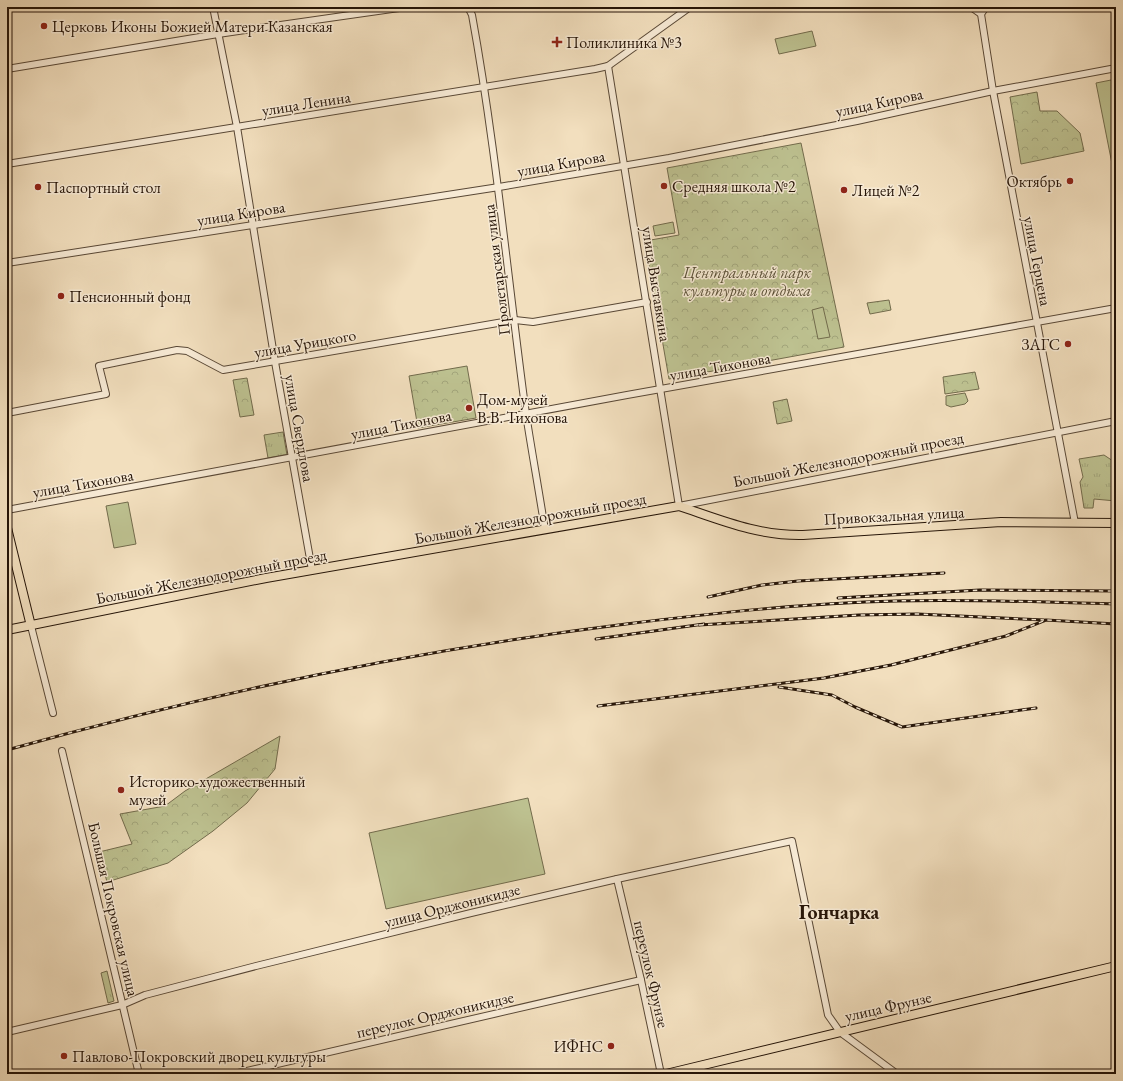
<svg xmlns="http://www.w3.org/2000/svg" width="1123" height="1081" viewBox="0 0 1123 1081" font-family="'EB Garamond',serif">
	<style>
		.grass { fill: url(#grass-tufts); stroke: #726b4c }
		.forest { fill: url(#forest-crowns); stroke: #726b4c }
		.pitch { fill: #bdc190; stroke: #726b4c }
		.lines { fill: none; stroke-linecap: round; stroke-linejoin: round }
		.minor-casing { stroke: #594836; stroke-width: 8 }
		.major-casing { stroke: #261508; stroke-width: 10 }
		.minor { stroke: #f7ead5; stroke-width: 6 }
		.major { stroke: #f2dfbe; stroke-width: 8 }
		.rail-casing { stroke: #261508; stroke-width: 3 }
		.rail { stroke: #f7ead5; stroke-width: 1.5; stroke-dasharray: 4.5; stroke-linecap: butt }
		.poi-dot { fill: #8f2418; stroke: #f7ead5; stroke-width: 1.5 }
		.labels { text-anchor: middle; stroke-width: 3; stroke-linejoin: round; paint-order: stroke }
		.poi-label { font-size: 16px; fill: #261508; stroke: #f7ead5; text-anchor: start }
		.street-label { font-size: 16px; fill: #261508; stroke: #f7ead5 }
		.park-label { font-size: 16px; font-style: italic; fill: #5b5138; stroke: #f7ead5 }
		.district-label { font-size: 20px; font-weight: bold; fill: #261508; stroke: #f7ead5 }
	</style>
	<defs>
		<pattern id="grass-tufts" width="24" height="20" patternUnits="userSpaceOnUse"><rect width="24" height="20" fill="#bdc190"/><path d="M3 7l-1-3M5 7V3M7 7l1-3M15 17l-1-3M17 17v-4M19 17l1-3" fill="none" stroke="#a2a57b"/></pattern>
		<pattern id="forest-crowns" width="20" height="18" patternUnits="userSpaceOnUse"><rect width="20" height="18" fill="#bdc190"/><path d="M2 6a3 3 0 1 1 6 0M12 15a3 3 0 1 1 6 0" fill="none" stroke="#a2a57b"/></pattern>
	</defs>
	<rect width="100%" height="100%" fill="#f2dfbe"/>
	<filter id="stains"><feTurbulence type="fractalNoise" baseFrequency=".005" numOctaves="4"/><feColorMatrix values="0 0 0 0 .2 0 0 0 0 .09 0 0 0 0 .02 0 0 0 .5 -.17"/></filter>
	<radialGradient id="worn" r=".72"><stop offset=".6" stop-color="#630" stop-opacity="0"/><stop offset="1" stop-color="#630" stop-opacity=".3"/></radialGradient>
	<!-- grass -->
	<g class="grass">
		<polygon points="283,432 287,455 268,458 264,435"/>
		<polygon points="1104,455 1116,463 1116,501 1094,499 1093,508 1084,508 1080,482 1083,477 1079,459"/>
		<polygon points="107,971 114,1001 108,1003 101,973"/>
	</g>
	<!-- forest -->
	<g class="forest">
		<polygon points="1037,92 1040,111 1057,111 1080,133 1084,151 1021,164 1010,97"/>
		<polygon points="801,143 844,347 669,379 645,241 679,235 667,168"/>
		<polygon points="889,300 891,310 870,314 867,303"/>
		<polygon points="467,366 476,418 418,428 409,376"/>
		<polygon points="975,372 979,389 945,394 943,377"/>
		<polygon points="247,378 254,415 240,417 233,380"/>
		<polygon points="787,399 792,421 777,424 773,402"/>
		<polygon points="280,736 275,769 247,803 213,831 168,863 107,882 99,852 132,844 120,814 165,806 185,791"/>
	</g>
	<!-- pitch -->
	<g class="pitch">
		<polygon points="812,31 816,46 779,54 775,39"/>
		<polygon points="1116,79 1116,184 1096,83"/>
		<polygon points="673,222 675,233 655,236 653,226"/>
		<polygon points="823,307 830,337 818,339 812,310"/>
		<polygon points="965,393 968,401 965,404 951,407 946,405 946,396"/>
		<polygon points="128,502 136,544 114,548 106,506"/>
		<polygon points="528,798 545,874 386,909 369,833"/>
	</g>
	<g class="lines">
		<!-- minor casing -->
		<g class="minor-casing">
			<g id="minor">
				<polyline points="213,7 237,127 275,362 312,570"/>
				<path d="M 468,7 L 472,15 C 496,147 508,281 526,414 C 532,453 539,491 545,530"/>
				<polyline points="971,7 981,14 993,91 1075,523"/>
				<polyline points="981,14 986,7"/>
				<polyline points="608,66 679,506 1116,421"/>
				<polyline points="7,69 218,34 406,7"/>
				<polyline points="7,164 595,69 608,66 690,7"/>
				<polyline points="7,263 499,187 669,158 857,121 993,91 1116,68"/>
				<polyline points="7,413 106,394 99,366 177,350 187,351 223,370 515,320 533,322 647,302"/>
				<polyline points="7,510 627,395 1116,308"/>
				<polyline points="31,626 53,713"/>
				<polyline points="62,751 139,1074"/>
				<polyline points="617,879 641,980 661,1074"/>
				<polyline points="7,1032 122,1005 145,995 256,966 471,913 617,879 792,841 828,1015 840,1032 897,1074"/>
				<polyline points="234,1074 641,980"/>
			</g>
		</g>
		<!-- major casing -->
		<g class="major-casing">
			<g id="major">
				<polyline points="7,528 31,626"/>
				<path d="M 7,630 L 266,578 L 679,506 C 721,520 758,536 803,535 L 1001,522 L 1116,523"/>
				<polyline points="666,1074 1116,966"/>
			</g>
		</g>
		<!-- minor -->
		<use href="#minor" class="minor"/>
		<!-- major -->
		<use href="#major" class="major"/>
		<!-- rail casing -->
		<g class="rail-casing">
			<g id="rail">
				<polyline points="708,597 762,585 798,581 944,573"/>
				<polyline points="838,598 980,590 1116,591"/>
				<polyline points="699,625 859,615 917,614 1044,620"/>
				<polyline points="596,639 704,624"/>
				<polyline points="779,687 832,695 855,707 902,727 1036,708"/>
				<polyline points="598,706 824,678 891,665 1006,636 1046,620 1116,624"/>
				<path d="M 7,750 C 210,693 417,650 626,624 C 715,613 806,603 896,601 C 969,599 1043,602 1116,604"/>
			</g>
		</g>
		<!-- rail -->
		<use href="#rail" class="rail"/>
	</g>
	<!-- markers -->
	<g class="poi-dot">
		<circle cx="44" cy="26" r="4"/>
		<path d="M555 36h4v4h4v4h-4v4h-4v-4h-4v-4h4z"/>
		<circle cx="1070" cy="181" r="4"/>
		<circle cx="664" cy="186" r="4"/>
		<circle cx="38" cy="187" r="4"/>
		<circle cx="844" cy="190" r="4"/>
		<circle cx="61" cy="296" r="4"/>
		<circle cx="1068" cy="344" r="4"/>
		<circle cx="469" cy="408" r="4"/>
		<circle cx="121" cy="790" r="4"/>
		<circle cx="611" cy="1046" r="4"/>
		<circle cx="64" cy="1056" r="4"/>
	</g>
	<g class="labels">
		<!-- poi labels -->
		<g class="poi-label">
			<text x="52" y="32">Церковь Иконы Божией Матери Казанская</text>
			<text x="566" y="48">Поликлиника №3</text>
			<text x="1062" y="187" text-anchor="end">Октябрь</text>
			<text x="672" y="192">Средняя школа №2</text>
			<text x="46" y="193">Паспортный стол</text>
			<text x="852" y="196">Лицей №2</text>
			<text x="69" y="302">Пенсионный фонд</text>
			<text x="1060" y="350" text-anchor="end">ЗАГС</text>
			<text x="477" y="405">Дом-музей<tspan x="477" dy="18">В.В. Тихонова</tspan></text>
			<text x="129" y="787">Историко-художественный<tspan x="129" dy="18">музей</tspan></text>
			<text x="603" y="1052" text-anchor="end">ИФНС</text>
			<text x="72" y="1062">Павлово-Покровский дворец культуры</text>
		</g>
		<!-- street labels -->
		<g class="street-label">
			<text transform="translate(879 102) rotate(-12)" y="6">улица Кирова</text>
			<text transform="translate(306 103) rotate(-9)" y="6">улица Ленина</text>
			<text transform="translate(561 163) rotate(-10)" y="6">улица Кирова</text>
			<text transform="translate(241 213) rotate(-9)" y="6">улица Кирова</text>
			<text transform="translate(1038 261) rotate(79)" y="6">улица Герцена</text>
			<text transform="translate(496 270) rotate(-97)" y="6">Пролетарская улица</text>
			<text transform="translate(657 284) rotate(81)" y="6">улица Выставкина</text>
			<text transform="translate(305 343) rotate(-10)" y="6">улица Урицкого</text>
			<text transform="translate(720 366) rotate(-10)" y="6">улица Тихонова</text>
			<text transform="translate(401 424) rotate(-11)" y="6">улица Тихонова</text>
			<text transform="translate(300 428) rotate(80)" y="6">улица Свердлова</text>
			<text transform="translate(848 459) rotate(-11)" y="6">Большой Железнодорожный проезд</text>
			<text transform="translate(83 483) rotate(-10)" y="6">улица Тихонова</text>
			<text transform="translate(894 515) rotate(-3)" y="6">Привокзальная улица</text>
			<text transform="translate(530 518) rotate(-10)" y="6">Большой Железнодорожный проезд</text>
			<text transform="translate(211 576) rotate(-11)" y="6">Большой Железнодорожный проезд</text>
			<text transform="translate(452 905) rotate(-14)" y="6">улица Орджоникидзе</text>
			<text transform="translate(114 909) rotate(77)" y="6">Большая Покровская улица</text>
			<text transform="translate(652 974) rotate(77)" y="6">переулок Фрунзе</text>
			<text transform="translate(888 1006) rotate(-13)" y="6">улица Фрунзе</text>
			<text transform="translate(435 1014) rotate(-13)" y="6">переулок Орджоникидзе</text>
		</g>
		<!-- park labels -->
		<g class="park-label">
			<text x="747" y="278">Центральный парк<tspan x="747" dy="18">культуры и отдыха</tspan></text>
		</g>
		<!-- district labels -->
		<g class="district-label">
			<text x="839" y="919">Гончарка</text>
		</g>
	</g>
	<!-- margin -->
	<rect width="1123" height="1081" fill="none" stroke="#f2dfbe" stroke-width="24"/>
	<rect x="8" y="8" width="1107" height="1065" fill="none" stroke="#261508" stroke-width="2"/>
	<rect x="12" y="12" width="1099" height="1057" fill="none" stroke="#261508"/>
	<rect width="100%" height="100%" filter="url(#stains)"/>
	<rect width="100%" height="100%" fill="url(#worn)"/>
</svg>
